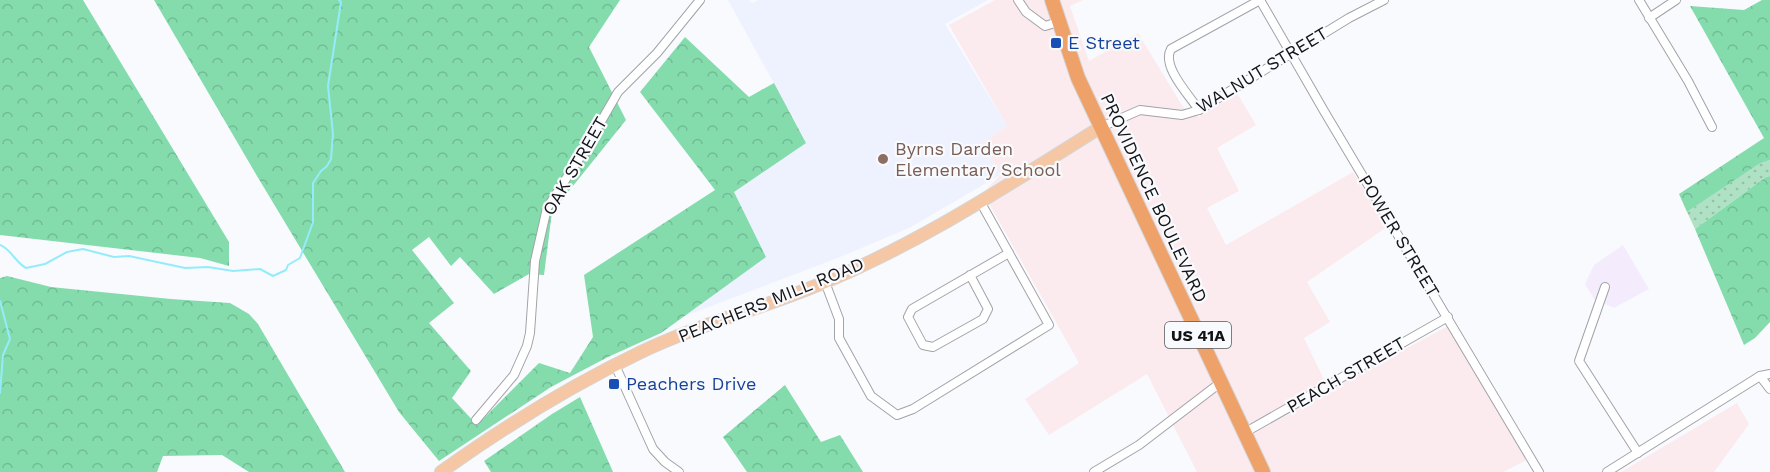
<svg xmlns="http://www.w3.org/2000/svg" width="1770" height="472" viewBox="0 0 1770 472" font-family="'Work Sans',sans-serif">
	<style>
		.commercial { fill: #fbebee }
		.industrial { fill: #f4ecfd }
		.built { fill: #eef1fe }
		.grass { fill: url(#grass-dots) }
		.forest { fill: url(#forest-crowns) }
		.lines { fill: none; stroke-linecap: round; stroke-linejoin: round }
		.stream { stroke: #94ecfa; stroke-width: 2 }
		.street-casing { stroke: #a1a3a8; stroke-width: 10 }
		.primary-casing { stroke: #d4d5d5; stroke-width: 14 }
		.highway-casing { stroke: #d4d5d5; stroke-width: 16 }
		.street { stroke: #fff; stroke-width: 8 }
		.primary { stroke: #f5c7a5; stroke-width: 12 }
		.highway { stroke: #eea169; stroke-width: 14 }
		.transit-dot { fill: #1a4fb4; stroke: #f9fafe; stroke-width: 2 }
		.education-dot { fill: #8d6e63; stroke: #f9fafe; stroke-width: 2 }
		.labels { text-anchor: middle; stroke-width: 4.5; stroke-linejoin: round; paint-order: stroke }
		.shield { fill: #f9fafe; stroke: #57585b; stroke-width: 1.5 }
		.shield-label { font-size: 16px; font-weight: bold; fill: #121315 }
		.transit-label { font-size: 18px; fill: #164399; stroke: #f9fafe; text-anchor: start }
		.street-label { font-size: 18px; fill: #121315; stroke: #f9fafe }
		.education-label { font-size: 18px; fill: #785e54; stroke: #f9fafe; text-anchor: start }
	</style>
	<defs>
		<pattern id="grass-dots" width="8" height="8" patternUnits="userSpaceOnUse" patternTransform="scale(1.5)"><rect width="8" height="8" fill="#afe2c5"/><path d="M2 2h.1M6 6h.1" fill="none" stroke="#96c1a8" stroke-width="1.8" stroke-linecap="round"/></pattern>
		<pattern id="forest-crowns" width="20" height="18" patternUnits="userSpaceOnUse" patternTransform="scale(1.5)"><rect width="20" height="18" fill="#84dcad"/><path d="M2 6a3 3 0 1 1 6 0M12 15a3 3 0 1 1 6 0" fill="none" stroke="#71bc94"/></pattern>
	</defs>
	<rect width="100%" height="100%" fill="#f9fafe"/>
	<!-- commercial -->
	<g class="commercial">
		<polygon points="995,0 1083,0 1070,6 1089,61 1138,33 1183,107 1199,117 1237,93 1256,125 1217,148 1239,191 1207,208 1226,245 1353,172 1387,227 1307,282 1330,322 1304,338 1329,390 1448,326 1527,460 1503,472 1197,472 1147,374 1049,435 1025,399 1079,363 983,193 1000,175 982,143 1007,126 949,25"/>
		<polygon points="1737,403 1749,424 1714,472 1621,472"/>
	</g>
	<!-- industrial -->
	<polygon class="industrial" points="1623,245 1649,289 1614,308 1594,299 1585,284 1594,265"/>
	<!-- built -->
	<polygon class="built" points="728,0 749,0 752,3 758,0 988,0 945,24 1007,126 982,143 1000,175 909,228 840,257 677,319 631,249 805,140"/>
	<!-- grass -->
	<polygon class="grass" points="1770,160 1770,176 1766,177 1695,229 1687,212 1760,162"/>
	<!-- forest -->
	<g class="forest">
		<polygon points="0,0 83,0 229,242 229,266 200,258 0,235"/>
		<polygon points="154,0 620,0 589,47 626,120 552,212 544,275 529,274 494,294 460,257 451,266 429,237 412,250 454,303 429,323 471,371 452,398 477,425 539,363 570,373 593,337 584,275 715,190 640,92 685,37 749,97 774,83 806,143 734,192 766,257 661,333 608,357 551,387 439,461 399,412 257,176"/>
		<polygon points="1762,0 1770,0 1770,160 1760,163 1687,212 1679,194 1764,138 1690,6 1744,10"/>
		<polygon points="1770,176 1770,322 1755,338 1744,345 1695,229 1766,177"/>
		<polygon points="7,276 51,287 171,299 230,303 249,314 258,324 345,472 249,472 222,455 163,456 157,472 0,472 0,278"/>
		<polygon points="785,385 821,442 840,435 863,472 747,472 723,437"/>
		<polygon points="580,397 613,472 491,472 484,461 552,414"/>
	</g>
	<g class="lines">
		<!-- stream -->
		<g class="stream">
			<path d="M 0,245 C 12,250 15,262 26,268 L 45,264 L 67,252 L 83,249 L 114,257 L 129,256 L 185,268 L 208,267 L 233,271 L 260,269 L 273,276 L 286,270 L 288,265 L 300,258 L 313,222 L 313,183 L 321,171 L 327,166 L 331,159 L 333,134 L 328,86 L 341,2 L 339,0"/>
			<polyline points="0,301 10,339 3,355 0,393"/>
		</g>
		<!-- street casing -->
		<g class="street-casing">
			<g id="street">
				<polyline points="1018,0 1026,12 1045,26 1058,22"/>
				<polyline points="1639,0 1688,81 1712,127"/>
				<polyline points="1649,18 1676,0"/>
				<path d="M 1199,110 C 1189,95 1161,66 1171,49 L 1260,0 L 1324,111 L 1539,472"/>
				<polyline points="1101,127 1140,110 1182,115 1199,110 1349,18 1384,0"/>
				<polyline points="970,275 988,309 983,319 933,347 923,345 908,317 912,309 1009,253"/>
				<polyline points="825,282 839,319 839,338 871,396 897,415 913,409 1049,325 981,203"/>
				<polyline points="1605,287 1579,361 1638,453"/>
				<polyline points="615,365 653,449 665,462 679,472"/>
				<polyline points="1760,376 1770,389"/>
				<polyline points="476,420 514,375 527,346 530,333 535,261 547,208 584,151 618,92 657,53 700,0"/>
				<polyline points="1244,433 1448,317"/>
				<polyline points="1094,472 1139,445 1220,383"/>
				<polyline points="1607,472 1760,376 1770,374"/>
			</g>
		</g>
		<!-- primary casing -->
		<g class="primary-casing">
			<path id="primary" d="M 441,472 C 504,427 570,386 639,353 C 699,324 764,308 825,282 C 924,241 1011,183 1101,127"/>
		</g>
		<!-- highway casing -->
		<g class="highway-casing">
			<polyline id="highway" points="1052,0 1078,78 1263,472"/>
		</g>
		<!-- street -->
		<use href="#street" class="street"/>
		<!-- primary -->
		<use href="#primary" class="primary"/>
		<!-- highway -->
		<use href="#highway" class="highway"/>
	</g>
	<!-- markers -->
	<g class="transit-dot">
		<rect x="1050" y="37" width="12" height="12" rx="3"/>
		<rect x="608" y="378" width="12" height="12" rx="3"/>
	</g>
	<circle class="education-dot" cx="883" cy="159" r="6"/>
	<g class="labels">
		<!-- shield labels -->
		<rect class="shield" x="1165" y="322" width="66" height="26" rx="4.5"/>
		<g class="shield-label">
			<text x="1198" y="341">US 41A</text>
		</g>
		<!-- transit labels -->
		<g class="transit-label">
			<text x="1068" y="49">E Street</text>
			<text x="626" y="390">Peachers Drive</text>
		</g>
		<!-- street labels -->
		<g class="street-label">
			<text transform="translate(1262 70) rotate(-31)" y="6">WALNUT STREET</text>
			<text transform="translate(575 166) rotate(-60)" y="6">OAK STREET</text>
			<text transform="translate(1154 198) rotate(65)" y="6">PROVIDENCE BOULEVARD</text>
			<text transform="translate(1399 236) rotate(59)" y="6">POWER STREET</text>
			<text transform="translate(771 300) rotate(-22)" y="6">PEACHERS MILL ROAD</text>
			<text transform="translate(1346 375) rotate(-30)" y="6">PEACH STREET</text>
		</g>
		<!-- education labels -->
		<g class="education-label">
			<text x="895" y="155">Byrns Darden<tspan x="895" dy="21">Elementary School</tspan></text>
		</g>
	</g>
</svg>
